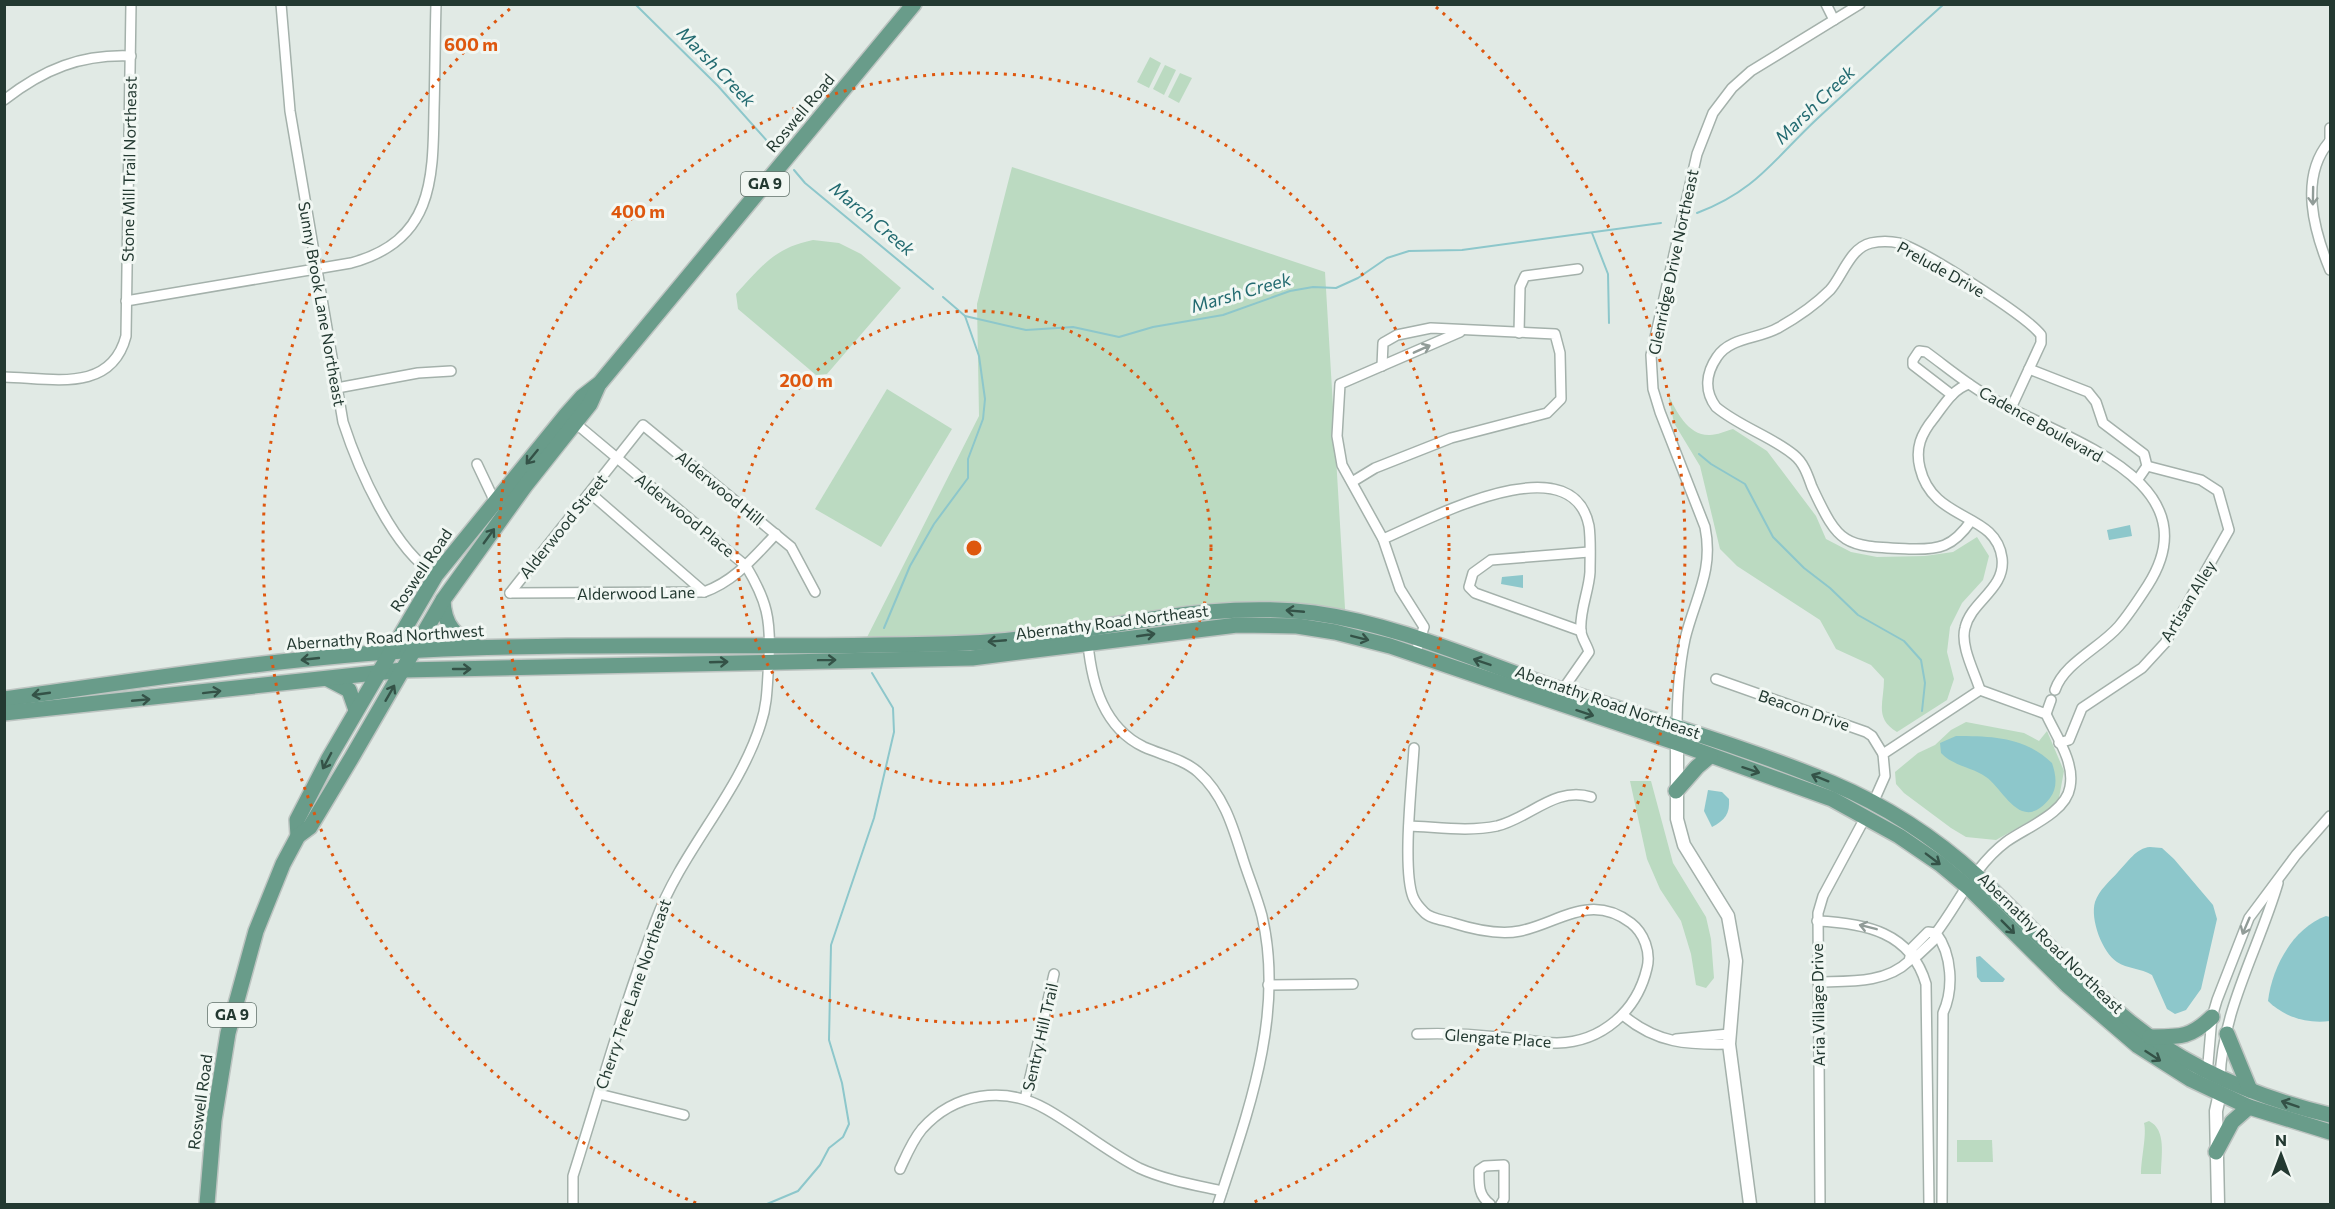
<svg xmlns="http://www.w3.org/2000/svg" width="2335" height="1209" viewBox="0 0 2335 1209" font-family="Commissioner,sans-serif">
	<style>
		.green { fill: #bbdac1 }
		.water { fill: #8dc7cb }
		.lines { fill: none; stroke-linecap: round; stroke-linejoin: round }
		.stream { stroke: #8dc7cb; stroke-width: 2 }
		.minor-casing { stroke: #a4b1ab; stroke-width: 12 }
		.tertiary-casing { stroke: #a4b1ab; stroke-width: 15 }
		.primary-casing { stroke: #bdc4c1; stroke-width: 18 }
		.minor { stroke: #fff; stroke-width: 9 }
		.tertiary { stroke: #fff; stroke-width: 12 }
		.primary { stroke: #699c8a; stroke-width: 15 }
		.oneway { stroke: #919c98 }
		.oneway2 { stroke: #345247 }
		.ring { fill: none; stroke: #de570e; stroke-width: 3; stroke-dasharray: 3 6 }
		.labels { text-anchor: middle; stroke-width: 6; stroke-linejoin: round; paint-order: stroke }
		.shield { fill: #f1f7f3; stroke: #61726b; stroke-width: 1.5 }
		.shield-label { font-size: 15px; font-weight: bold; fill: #233931 }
		.street-label { font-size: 16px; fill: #233931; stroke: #f1f7f3 }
		.water-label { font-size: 18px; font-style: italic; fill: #226a70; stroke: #f1f7f3 }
		.centre { fill: #de570e; stroke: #f1f7f3; stroke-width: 3 }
		.ring-label { font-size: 18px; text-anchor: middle; font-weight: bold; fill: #de570e; stroke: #f1f7f3; stroke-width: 6; stroke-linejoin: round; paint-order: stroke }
	</style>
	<rect width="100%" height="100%" fill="#e1eae5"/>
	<!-- green -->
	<g class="green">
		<polygon points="1150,57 1161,63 1149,88 1137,82"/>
		<polygon points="1165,65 1176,70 1164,95 1153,89"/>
		<polygon points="1180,73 1192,78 1179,103 1168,97"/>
		<polygon points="1012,167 1325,272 1346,625 1273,615 1159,620 858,655 979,416 977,304"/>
		<path d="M 813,240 L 839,243 L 861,254 L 901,288 L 827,374 L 816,375 L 738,309 L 736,294 C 762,266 774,248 813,240 Z"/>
		<polygon points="887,389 952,429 881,547 815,509"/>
		<path d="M 1668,394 C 1676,411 1688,436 1710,435 C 1717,435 1726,431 1733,429 L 1767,451 L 1816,516 L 1826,539 L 1851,552 L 1877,557 L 1925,556 L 1953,552 L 1977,537 L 1989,556 L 1983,580 L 1962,603 L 1950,627 L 1947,652 L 1954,679 L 1947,700 L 1897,732 C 1874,718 1884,703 1884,679 L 1871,665 L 1836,649 L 1820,620 L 1737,566 L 1720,549 L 1700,466 L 1674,423 Z"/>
		<polygon points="1966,722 2024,733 2039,741 2047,731 2064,771 2059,798 2049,810 1996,840 1966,837 1951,828 1904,793 1896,784 1895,772 1918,753 1935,745 1951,730"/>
		<polygon points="1630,781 1651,781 1673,863 1706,917 1711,939 1714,978 1706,988 1696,985 1691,954 1681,921 1660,889 1647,859"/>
		<path d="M 2149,1121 C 2167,1130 2161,1156 2161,1174 L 2141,1174 C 2141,1158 2147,1135 2144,1123 Z"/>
		<polygon points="1957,1140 1992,1140 1993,1162 1957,1162"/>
	</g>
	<!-- water -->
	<g class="water">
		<polygon points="2130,525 2132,536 2109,540 2107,530"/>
		<polygon points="1523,575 1523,588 1501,584 1502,577"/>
		<path d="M 1956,736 C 1992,736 2025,737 2052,763 C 2056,775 2058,787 2050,798 C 2021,835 2004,789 1986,777 C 1972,767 1953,766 1941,753 L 1940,743 Z"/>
		<path d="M 1708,790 L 1722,792 L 1729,799 C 1730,814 1725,820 1712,827 L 1704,811 Z"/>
		<path d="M 2150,847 L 2162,848 L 2174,859 L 2213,905 L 2217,919 L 2201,989 L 2186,1010 L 2175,1014 L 2167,1009 L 2152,975 C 2141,968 2127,969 2117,962 C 2102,952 2090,919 2095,902 C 2099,890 2110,881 2118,872 C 2128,862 2136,848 2150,847 Z"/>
		<path d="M 2326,916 L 2330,917 L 2330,1021 C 2307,1024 2284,1017 2268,1001 C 2272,967 2293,928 2326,916 Z"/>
		<polygon points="1980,956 2005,979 2003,982 1981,982 1977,977 1976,957"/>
	</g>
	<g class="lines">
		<!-- stream -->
		<g class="stream">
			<polyline points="635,4 718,86 776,151"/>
			<polyline points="794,170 805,183 933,289"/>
			<path d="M 1697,213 C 1756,191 1774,159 1818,118 C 1859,80 1902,42 1944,4"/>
			<polyline points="1592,233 1608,274 1609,323"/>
			<polyline points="965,316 1026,330 1073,327 1119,337 1153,327 1223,315 1290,291 1313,287 1336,288 1358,278 1387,258 1409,251 1462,250 1661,223"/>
			<polyline points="1699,454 1711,464 1745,484 1773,537 1804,568 1830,588 1858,615 1904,641 1921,660 1925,683 1922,711"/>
			<polyline points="884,628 910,566 934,524 968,478 968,459 983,419 985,399 979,356 965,316 943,297"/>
			<polyline points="767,1204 798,1191 820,1165 829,1148 843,1137 849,1124 842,1083 829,1040 831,945 874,818 894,732 893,708 872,673"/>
		</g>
		<!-- minor casing -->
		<g class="minor-casing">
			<g id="minor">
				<path d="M 281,4 L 290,111 L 343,422 C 358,468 393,550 436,575"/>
				<polyline points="1826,4 1834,20"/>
				<path d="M 4,100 C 44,69 81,54 131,56"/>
				<path d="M 2329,142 C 2299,178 2314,231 2330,270"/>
				<polyline points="2330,146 2330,128"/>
				<path d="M 126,301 L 351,263 C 433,241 433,180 434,110 C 435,75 435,40 436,4"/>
				<polyline points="1519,333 1520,287 1525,276 1578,269"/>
				<polyline points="2029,369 2088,392 2096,402 2103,423 2144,454 2147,466 2138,479"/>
				<path d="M 4,377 C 51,378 111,394 126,336 L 131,4"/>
				<path d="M 1969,384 C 1953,389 1944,405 1934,418 C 1921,434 1915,448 1920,468 C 1933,523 1996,511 2002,558 C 2006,589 1971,601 1965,628 C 1960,646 1975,673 1980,690"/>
				<polyline points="337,388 418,373 451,371"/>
				<path d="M 1952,395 L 1913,365 L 1913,360 L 1919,351 L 1926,352 C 1948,368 1969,386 1993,399 C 2060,438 2215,479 2148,585 C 2139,599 2129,614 2119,626 C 2100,648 2064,663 2055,690"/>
				<polyline points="477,464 495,502"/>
				<polyline points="1352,482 1375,468 1451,438 1547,413 1561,399 1560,353 1555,334 1431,328 1397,335 1383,343 1382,366"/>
				<polyline points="590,493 704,592"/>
				<path d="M 1971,521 C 1953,547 1939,550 1909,549 C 1844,546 1840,547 1812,487 C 1808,476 1804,463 1794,455 C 1771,436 1740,427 1716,407 C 1704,391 1706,373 1717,357 C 1730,337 1759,339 1778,328 C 1796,318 1816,304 1830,290 C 1843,275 1850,248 1871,243 C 1880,241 1890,241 1899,243 C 1923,250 2027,316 2041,335 L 2041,343 L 2011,408"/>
				<path d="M 1383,539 C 1426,521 1572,441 1589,526 C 1591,540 1590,558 1590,572 C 1589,591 1579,612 1581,631 C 1581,637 1587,645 1589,652 L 1561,692"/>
				<polyline points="510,593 643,425 791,547 815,592"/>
				<path d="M 510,593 L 704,592 C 735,581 754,557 776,534"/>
				<polyline points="1581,631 1475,593 1469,587 1473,573 1491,560 1589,552"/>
				<path d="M 1088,644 C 1092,685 1104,728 1144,747 C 1162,755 1183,759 1198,772 C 1224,795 1233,827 1243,859 C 1249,878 1257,897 1262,916 C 1285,1014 1248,1112 1218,1204"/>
				<polyline points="1415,655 1424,627 1400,589 1383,539 1342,465 1337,436 1340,384 1460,332"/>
				<polyline points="1716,679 1866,732 1872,736 1883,754"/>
				<polyline points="2046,714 2051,700"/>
				<path d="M 1677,732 C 1677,703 1679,667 1685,639 C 1695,598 1714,571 1705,527 L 1660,412 L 1653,389 L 1651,355 L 1697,154 L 1713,113 L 1732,88 L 1751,71 L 1860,4"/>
				<polyline points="2059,743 2069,740 2082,708 2142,668 2165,643 2229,530 2218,491 2201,480 2147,466"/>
				<path d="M 1414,748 C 1412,782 1402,869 1413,897 C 1415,902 1420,908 1424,912 C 1430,919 1444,920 1453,923 C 1472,929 1500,935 1520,931 C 1559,923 1590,892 1631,923 C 1644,933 1651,952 1647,968 C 1637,1011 1602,1042 1557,1043 C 1538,1043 1518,1038 1498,1037 C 1471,1034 1444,1033 1417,1034"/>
				<polyline points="1873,803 1885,776 1883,754 1980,690"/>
				<path d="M 1409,826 C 1437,827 1469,832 1497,826 C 1530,818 1555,786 1591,797"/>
				<path d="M 1817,921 C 1865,923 1911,932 1926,984 L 1929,1204"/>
				<path d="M 1818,982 C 1848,981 1885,984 1909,961 L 1912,948 L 1928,932 L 1936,933 L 1934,940 L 1918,955 L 1911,954"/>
				<polyline points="1268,985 1353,984"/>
				<path d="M 1624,1016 C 1657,1043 1687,1045 1729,1044"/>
				<polyline points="1676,1039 1729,1034"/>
				<polyline points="2207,1075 2212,1017 2217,1000 2249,918 2296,855 2330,816"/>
				<path d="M 2220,1079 C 2222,1010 2259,948 2278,883"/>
				<polyline points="599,1094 684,1115"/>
				<polyline points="1025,1099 1054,974"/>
				<path d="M 900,1169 C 906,1156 912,1141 922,1129 C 954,1093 1004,1085 1046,1109 C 1078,1127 1106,1151 1139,1168 C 1165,1180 1195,1185 1222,1191"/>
				<path d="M 573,1204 L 573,1176 C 600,1091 624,1004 656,920 C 682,850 739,794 761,723 C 768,702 767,682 769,660 C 771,619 767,601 746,566 L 574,422"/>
				<path d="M 1490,1204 C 1478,1195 1479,1184 1479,1170 L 1485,1166 L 1504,1165 L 1504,1199 L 1501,1204"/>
				<polyline points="1820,1204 1818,913 1823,896 1866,816"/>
				<path d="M 1942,1204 L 1943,1013 C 1954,989 1952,954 1936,933 C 1959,903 1974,866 2006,842 C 2025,828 2066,813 2070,787 C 2075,762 2056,736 2046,714 L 1980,690"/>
			</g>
		</g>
		<!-- tertiary casing -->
		<g class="tertiary-casing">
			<g id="tertiary">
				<polyline points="1677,743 1677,819 1684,845 1728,916 1736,961 1729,1044 1750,1204"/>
				<polyline points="2218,1204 2216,1111 2220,1093"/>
			</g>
		</g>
		<!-- primary casing -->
		<g class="primary-casing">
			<g id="primary">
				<path d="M 443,600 C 444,626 455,636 477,647"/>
				<polyline points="328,679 349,690 356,710"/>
				<path d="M 4,699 C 144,680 283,657 423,650 C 605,641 787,650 969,643 C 1084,638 1198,598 1314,613 C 1395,624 1473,659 1550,686 C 1643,718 1741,745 1832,783 C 1884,805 1935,838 1977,876 C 2029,923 2075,978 2130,1022 C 2187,1068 2259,1098 2330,1115"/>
				<polyline points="4,713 403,670 972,658 1237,625 1297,626 1335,632 1390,646 1677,743 1832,799 1899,836 1940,864 1969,888 2067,985 2138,1046 2190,1079 2249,1107 2330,1132"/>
				<polyline points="1676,791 1697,767 1710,756"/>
				<polyline points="298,836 297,820 329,758 436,575 566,415 582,397 600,383 914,4"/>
				<polyline points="2227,1034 2250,1090"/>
				<path d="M 2150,1037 C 2180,1037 2190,1038 2212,1017"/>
				<polyline points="2216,1152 2232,1122 2249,1107"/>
				<polyline points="207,1204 214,1120 228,1033 256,931 283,864 298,836 310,827 352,757 443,600 525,486 590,404 598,386"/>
			</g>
		</g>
		<!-- minor -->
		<use href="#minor" class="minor"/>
		<!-- tertiary -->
		<use href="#tertiary" class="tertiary"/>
		<!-- primary -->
		<use href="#primary" class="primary"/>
	</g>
	<!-- one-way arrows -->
	<defs><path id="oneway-shaft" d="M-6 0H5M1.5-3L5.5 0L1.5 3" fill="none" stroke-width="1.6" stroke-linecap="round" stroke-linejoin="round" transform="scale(1.5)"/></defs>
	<g class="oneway">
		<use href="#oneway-shaft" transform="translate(2313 196) rotate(91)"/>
		<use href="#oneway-shaft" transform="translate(1422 349) rotate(-24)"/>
		<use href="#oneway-shaft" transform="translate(2246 926) rotate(113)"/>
		<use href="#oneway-shaft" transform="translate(1868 927) rotate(-166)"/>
	</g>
	<g class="oneway2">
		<use href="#oneway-shaft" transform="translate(532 457) rotate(129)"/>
		<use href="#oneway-shaft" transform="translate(489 536) rotate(-54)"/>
		<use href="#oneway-shaft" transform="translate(1295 611) rotate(-175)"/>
		<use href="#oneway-shaft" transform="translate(1146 635) rotate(-8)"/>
		<use href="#oneway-shaft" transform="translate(1360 638) rotate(14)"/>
		<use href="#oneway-shaft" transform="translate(997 641) rotate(175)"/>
		<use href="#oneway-shaft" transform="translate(310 659) rotate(174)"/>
		<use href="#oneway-shaft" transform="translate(827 660) rotate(-1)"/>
		<use href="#oneway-shaft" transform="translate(719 662) rotate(-2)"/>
		<use href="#oneway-shaft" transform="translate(1482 662) rotate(-161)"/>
		<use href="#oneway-shaft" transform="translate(462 669)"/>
		<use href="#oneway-shaft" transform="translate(212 692) rotate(-7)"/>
		<use href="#oneway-shaft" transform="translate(390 693) rotate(-60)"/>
		<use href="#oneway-shaft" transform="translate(41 694) rotate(172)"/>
		<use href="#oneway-shaft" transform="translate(141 700) rotate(-5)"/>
		<use href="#oneway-shaft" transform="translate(1585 713) rotate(18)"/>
		<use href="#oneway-shaft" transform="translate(327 761) rotate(118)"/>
		<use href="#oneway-shaft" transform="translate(1751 770) rotate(18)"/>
		<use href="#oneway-shaft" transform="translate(1820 778) rotate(-158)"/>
		<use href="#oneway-shaft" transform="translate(1933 859) rotate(37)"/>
		<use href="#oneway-shaft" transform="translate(2008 927) rotate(45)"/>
		<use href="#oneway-shaft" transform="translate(2153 1056) rotate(33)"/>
		<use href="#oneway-shaft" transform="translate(2290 1104) rotate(-161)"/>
	</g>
	<!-- distance rings -->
	<g class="ring">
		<circle cx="974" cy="548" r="237"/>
		<circle cx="974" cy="548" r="475"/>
		<path d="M696 1203A712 712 0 0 1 512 7M1436 7A712 712 0 0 1 1252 1203"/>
	</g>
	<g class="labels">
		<!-- shield labels -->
		<g class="shield">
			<rect x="741" y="172" width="48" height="24" rx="4.5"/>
			<rect x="208" y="1003" width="48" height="24" rx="4.5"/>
		</g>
		<g class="shield-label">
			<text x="765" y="189">GA 9</text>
			<text x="232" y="1020">GA 9</text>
		</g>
		<!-- street labels -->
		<g class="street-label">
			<text transform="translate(800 113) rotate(-50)" y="6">Roswell Road</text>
			<text transform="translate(129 169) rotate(-89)" y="6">Stone Mill Trail Northeast</text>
			<text transform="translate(1673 262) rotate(-78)" y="6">Glenridge Drive Northeast</text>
			<text transform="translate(1941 269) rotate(29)" y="6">Prelude Drive</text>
			<text transform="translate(322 304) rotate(80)" y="6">Sunny Brook Lane Northeast</text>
			<text transform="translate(2041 424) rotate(29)" y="6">Cadence Boulevard</text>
			<text transform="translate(720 488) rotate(39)" y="6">Alderwood Hill</text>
			<text transform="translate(685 515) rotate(39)" y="6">Alderwood Place</text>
			<text transform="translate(563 526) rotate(-51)" y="6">Alderwood Street</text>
			<text transform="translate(421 570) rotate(-56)" y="6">Roswell Road</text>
			<text transform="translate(636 593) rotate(-1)" y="6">Alderwood Lane</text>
			<text transform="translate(2188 601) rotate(-59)" y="6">Artisan Alley</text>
			<text transform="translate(1112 622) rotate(-7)" y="6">Abernathy Road Northeast</text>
			<text transform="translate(385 637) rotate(-4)" y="6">Abernathy Road Northwest</text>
			<text transform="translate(1608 702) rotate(19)" y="6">Abernathy Road Northeast</text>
			<text transform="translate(1804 710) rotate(19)" y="6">Beacon Drive</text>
			<text transform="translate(2051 943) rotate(44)" y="6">Abernathy Road Northeast</text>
			<text transform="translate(633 994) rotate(-71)" y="6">Cherry Tree Lane Northeast</text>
			<text transform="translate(1818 1005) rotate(-91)" y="6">Aria Village Drive</text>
			<text transform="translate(1040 1037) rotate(-77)" y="6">Sentry Hill Trail</text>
			<text transform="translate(1498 1038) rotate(4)" y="6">Glengate Place</text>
			<text transform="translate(200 1102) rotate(-82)" y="6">Roswell Road</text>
		</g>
		<!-- water labels -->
		<g class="water-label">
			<text transform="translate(716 67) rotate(46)" y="6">Marsh Creek</text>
			<text transform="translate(1815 105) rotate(-44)" y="6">Marsh Creek</text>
			<text transform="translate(872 219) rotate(40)" y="6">March Creek</text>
			<text transform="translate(1241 293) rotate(-16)" y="6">Marsh Creek</text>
		</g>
	</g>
	<circle cx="974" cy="548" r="9" class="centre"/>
	<g class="ring-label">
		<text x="471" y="51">600 m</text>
		<text x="638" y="218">400 m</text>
		<text x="806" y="387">200 m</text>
	</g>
	<!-- border -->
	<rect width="2335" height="1209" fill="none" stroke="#233931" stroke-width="12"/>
	<!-- north arrow -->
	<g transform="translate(2281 1155)" stroke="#f1f7f3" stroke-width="4.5" paint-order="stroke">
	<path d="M0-4.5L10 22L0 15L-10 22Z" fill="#233931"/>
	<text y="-9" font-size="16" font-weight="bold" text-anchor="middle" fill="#233931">N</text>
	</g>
</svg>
